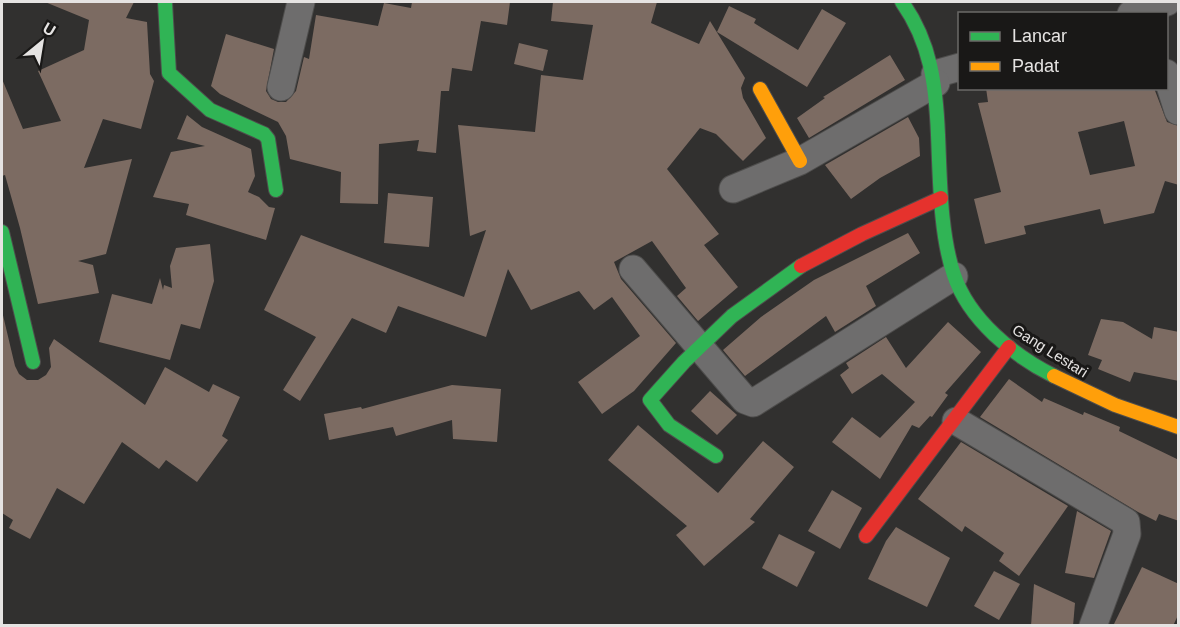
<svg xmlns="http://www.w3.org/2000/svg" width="1180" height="627" viewBox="0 0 1180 627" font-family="Arial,sans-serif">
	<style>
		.building { fill: #7c6b62; fill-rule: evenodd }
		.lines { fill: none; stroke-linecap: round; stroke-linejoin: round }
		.street-casing { stroke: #4e4d4c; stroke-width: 29 }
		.fast-casing { stroke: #4e4d4c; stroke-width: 16 }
		.slow-casing { stroke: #4e4d4c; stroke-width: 16 }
		.jam-casing { stroke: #4e4d4c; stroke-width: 16 }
		.street { stroke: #6e6d6d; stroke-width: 27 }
		.fast { stroke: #30b455; stroke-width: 14 }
		.slow { stroke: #ff9f0a; stroke-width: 14 }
		.jam { stroke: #e5322d; stroke-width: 14 }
		.labels { text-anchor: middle; stroke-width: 6; stroke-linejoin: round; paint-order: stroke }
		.street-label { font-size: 15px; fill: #e5e3e2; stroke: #191817 }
	</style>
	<rect width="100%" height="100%" fill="#31302f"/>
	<!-- building -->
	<g class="building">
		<polygon points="45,2 134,2 126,18 147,22 150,74 154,81 141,129 103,119 84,168 132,159 106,254 78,261 93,265 99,293 38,304 20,228 5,175 2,176 2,79 23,129 61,121 38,71 84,50 89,20"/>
		<polygon points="412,2 510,2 507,25 481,21 472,71 452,68 449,91 441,91 436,153 417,151 419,140 379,144 378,204 340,203 341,172 290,159 286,136 278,122 220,94 211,86 226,34 274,49 266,91 271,99 278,102 286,102 296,91 304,57 309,59 316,15 378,26 384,3 411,8"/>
		<polygon points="553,2 657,2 651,23 699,44 710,21 745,78 741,88 743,98 766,138 743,161 716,134 700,128 667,169 719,234 704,245 738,287 698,321 677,296 686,288 652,241 614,262 621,279 676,343 634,391 602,414 578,382 640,336 612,297 594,310 579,291 531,310 508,269 486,337 398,306 386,333 352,318 300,401 283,390 316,337 264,310 301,235 464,297 486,230 470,236 458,125 535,132 541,75 583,80 593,25 551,21"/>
		<polygon points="729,6 756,19 754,23 798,50 822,9 846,23 807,87 717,32"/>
		<polygon points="519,43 548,50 543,71 514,64"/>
		<polygon points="890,55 905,80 809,138 797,118 825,98 823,97"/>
		<path d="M 986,88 L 1154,88 L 1167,122 L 1179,126 L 1179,185 L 1165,181 L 1154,213 L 1104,224 L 1100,209 L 1024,226 L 1026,234 L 985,244 L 974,199 L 1001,192 L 978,103 L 988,102 ZM 1124,121 L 1135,166 L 1090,175 L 1078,132 Z"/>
		<polygon points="187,115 202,127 251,149 255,176 248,192 259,197 269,207 275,208 266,240 186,215 189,204 153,197 171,152 205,146 177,139"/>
		<polygon points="908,117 919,138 920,156 880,178 851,199 825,165"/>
		<polygon points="388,193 433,197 429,247 384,243"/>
		<polygon points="908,233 920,253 866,286 876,306 835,332 826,316 745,376 723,350 761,317 814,280"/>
		<polygon points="210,244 214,281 200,329 181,324 170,360 99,342 112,294 152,304 160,278 163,290 164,285 172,288 170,266 176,248"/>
		<polygon points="2,311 15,366 19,374 27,380 38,380 46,375 51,367 49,348 54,339 145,405 165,367 209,392 213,384 240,397 222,436 228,440 197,482 166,460 159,469 122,442 84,504 57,488 30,539 9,528 13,520 2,513"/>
		<polygon points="1101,319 1123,322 1152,339 1154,327 1179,332 1179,381 1134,372 1130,382 1098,369 1102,360 1088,355"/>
		<polygon points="948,322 981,352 945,393 948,395 932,417 930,416 919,428 912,425 880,479 832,442 852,417 880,438 915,402 882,374 852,394 840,375 849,368 846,363 886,337 906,368"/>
		<polygon points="1009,379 1042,402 1044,398 1083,415 1084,412 1120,427 1119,431 1179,460 1179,521 1159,514 1156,521 1138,512 980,417"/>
		<polygon points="452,385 501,389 497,442 453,439 452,420 396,436 393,427 329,440 324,414 361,407 362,409"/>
		<polygon points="710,391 737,415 717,435 691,411"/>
		<polygon points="638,425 718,493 763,441 794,467 750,519 755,522 704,566 676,535 687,526 608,460"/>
		<polygon points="961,442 1068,506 1019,576 999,561 1004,553 965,526 962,532 918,499"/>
		<polygon points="832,490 862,508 840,549 808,531"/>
		<polygon points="1077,511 1111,531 1094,578 1065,573"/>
		<polygon points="896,527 950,558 927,607 868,579 886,541"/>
		<polygon points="779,534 815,552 797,587 762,568"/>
		<polygon points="1142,567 1179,584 1179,613 1173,626 1113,626"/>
		<polygon points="994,571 1020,584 999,620 974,606"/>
		<polygon points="1034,584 1075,603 1073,626 1031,626"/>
	</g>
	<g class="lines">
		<!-- street casing -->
		<g class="street-casing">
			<g id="street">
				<polyline points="1131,14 1167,2"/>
				<polyline points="1166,73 1178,111"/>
				<polyline points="935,74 960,67"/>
				<polyline points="281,87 301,2"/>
				<polyline points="733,189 800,161 936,83"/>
				<polyline points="633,269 745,400 753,403 954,276"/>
				<polyline points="956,421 1126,522 1127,534 1093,626"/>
			</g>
		</g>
		<!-- fast casing -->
		<g class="fast-casing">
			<g id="fast">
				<polyline points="165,2 169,73 210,110 264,134 268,139 276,190"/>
				<path d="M 902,2 C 931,43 936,86 938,135 C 940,179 940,234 954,275 C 969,320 1014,356 1054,376"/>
				<polyline points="2,232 33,362"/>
				<polyline points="716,456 669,425 650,400 684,362 732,316 801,266"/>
			</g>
		</g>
		<!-- slow casing -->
		<g class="slow-casing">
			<g id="slow">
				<polyline points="760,89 800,161"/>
				<polyline points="1054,376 1115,405 1178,427"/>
			</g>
		</g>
		<!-- jam casing -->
		<g class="jam-casing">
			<g id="jam">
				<polyline points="801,266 862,234 941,198"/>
				<polyline points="866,536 1009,347"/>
			</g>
		</g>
		<!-- street -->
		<use href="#street" class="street"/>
		<!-- fast -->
		<use href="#fast" class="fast"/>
		<!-- slow -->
		<use href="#slow" class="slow"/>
		<!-- jam -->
		<use href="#jam" class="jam"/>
	</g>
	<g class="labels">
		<!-- street labels -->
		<g class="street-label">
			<text transform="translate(1050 351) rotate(32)" y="5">Gang Lestari</text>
		</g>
	</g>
	<!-- border -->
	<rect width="1180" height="627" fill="none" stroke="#e5e3e2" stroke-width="6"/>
	<!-- legend -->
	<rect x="958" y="12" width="210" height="78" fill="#191817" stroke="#6b6968" stroke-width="1.5"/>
	<rect x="970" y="32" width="30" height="9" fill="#30b455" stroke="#6b6968" stroke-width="1.5"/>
	<text x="1012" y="42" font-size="18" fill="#e5e3e2">Lancar</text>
	<rect x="970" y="62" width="30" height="9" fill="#ff9f0a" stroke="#6b6968" stroke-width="1.5"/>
	<text x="1012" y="72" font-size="18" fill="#e5e3e2">Padat</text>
	<!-- north arrow -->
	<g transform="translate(42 42) rotate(30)" stroke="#191817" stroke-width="4.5" paint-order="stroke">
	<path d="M0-4.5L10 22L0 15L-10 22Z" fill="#e5e3e2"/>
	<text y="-9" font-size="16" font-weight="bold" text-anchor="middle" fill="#e5e3e2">U</text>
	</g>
</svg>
